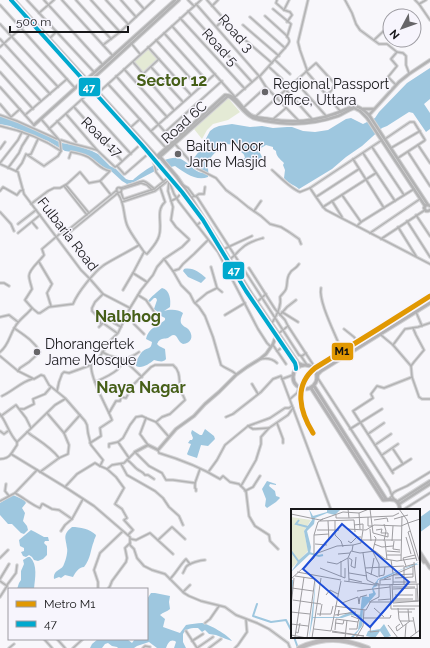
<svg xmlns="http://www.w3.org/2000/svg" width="430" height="648" viewBox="0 0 430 648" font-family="Raleway,sans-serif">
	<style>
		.green { fill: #e4ead5 }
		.water { fill: #9ec7df }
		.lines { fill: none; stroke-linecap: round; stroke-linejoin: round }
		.canal { stroke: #9ec7df; stroke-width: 2 }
		.minor-casing { stroke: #d4d4d6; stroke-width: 3.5 }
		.tertiary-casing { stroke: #d4d4d6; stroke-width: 4.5 }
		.secondary-casing { stroke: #d4d4d6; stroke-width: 5 }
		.trunk-casing { stroke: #d4d4d6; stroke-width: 6 }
		.minor { stroke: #b3b3b4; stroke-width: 1.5 }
		.tertiary { stroke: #b3b3b4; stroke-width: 2.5 }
		.secondary { stroke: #b3b2b4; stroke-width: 3 }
		.trunk { stroke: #bab8ba; stroke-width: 4 }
		.bus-1-casing { stroke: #f7f5fd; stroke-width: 7 }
		.bus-1 { stroke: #00a9ce; stroke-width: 4 }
		.metro-1-casing { stroke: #f7f5fd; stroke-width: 8 }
		.metro-1 { stroke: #e19802; stroke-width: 5 }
		.poi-dot { fill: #666568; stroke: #f7f5fd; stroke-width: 1.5 }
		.labels { text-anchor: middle; stroke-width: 3; stroke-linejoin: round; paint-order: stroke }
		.street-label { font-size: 14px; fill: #171719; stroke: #f7f5fd }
		.poi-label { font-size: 14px; fill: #171719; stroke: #f7f5fd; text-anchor: start }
		.quarter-label { font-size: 16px; font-weight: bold; fill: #465f18; stroke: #f7f5fd }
		.inset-river { fill: none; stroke: #9ec7df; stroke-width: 2 }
		.inset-road { fill: none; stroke: #9e9da1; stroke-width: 1 }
		.view { fill: #1d4ed8; fill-opacity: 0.15; stroke: #1d4ed8; stroke-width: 2 }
		.inset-edge { fill: none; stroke: #171719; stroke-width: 2 }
		.line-badge { stroke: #f7f5fd; stroke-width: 1.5 }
		.badge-label { font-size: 11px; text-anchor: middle; font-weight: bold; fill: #fff }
		.pale-badge-label { font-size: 11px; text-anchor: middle; font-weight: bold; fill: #111 }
	</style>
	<rect width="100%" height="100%" fill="#f8f7fb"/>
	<!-- green -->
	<g class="green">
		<polygon points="148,49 157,59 143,72 134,62"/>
		<polygon points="228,98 240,112 228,120 213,124 207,130 202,139 194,129"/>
	</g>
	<!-- water -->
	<g class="water">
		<path d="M 430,68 L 430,99 L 424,104 L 430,113 L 430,129 L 426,132 L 413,113 L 409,112 L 387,126 L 382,128 L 362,146 L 346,157 L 332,169 L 299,189 C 293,184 289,184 284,178 L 285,170 L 283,165 L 284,163 C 280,159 276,156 276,151 L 273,149 L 273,147 L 266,145 L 261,148 L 259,151 L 262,157 C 261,163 256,169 250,165 C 248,164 246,162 244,162 L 243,159 L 245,158 C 244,153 243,154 240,151 C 239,150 238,147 237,145 L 226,144 C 218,150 208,156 208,167 C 208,171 209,174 208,177 C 196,182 184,172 175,166 L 155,171 L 134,182 L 127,184 L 122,181 L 110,170 L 106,169 L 89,156 L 78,153 L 65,151 L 48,141 L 10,126 L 0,124 L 0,116 L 23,124 L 47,135 L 57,141 L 62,143 L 78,146 L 92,151 L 98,154 L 110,166 L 116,169 L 126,179 L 129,180 L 133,180 C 142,172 168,153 181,159 C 189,163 193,171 202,173 L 202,170 L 194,161 L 194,158 L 200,150 L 210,131 L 214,128 L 219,126 L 232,124 L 250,127 L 262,126 L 273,128 L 287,127 L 292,127 L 303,131 L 315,132 L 328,130 L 346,119 L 351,118 L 363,124 L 375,118 L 379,112 L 407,83 Z"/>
		<path d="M 184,269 C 193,267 200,273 206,278 L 201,283 L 199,282 L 188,277 L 183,271 Z"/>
		<path d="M 162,288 C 170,290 171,300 170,307 L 164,311 C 170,309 178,309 183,313 C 182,316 180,319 181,323 C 183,327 187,327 189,330 C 194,337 191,343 183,344 C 178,342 178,336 174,335 C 171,335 170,337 168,338 C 165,339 161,338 159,341 C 158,341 158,343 157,344 L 159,346 L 165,349 L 166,359 C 163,363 159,361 154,360 C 149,364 142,369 136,366 C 136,365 136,364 136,363 C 136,361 141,352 143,351 C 148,347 151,350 152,342 L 146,339 C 149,327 157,327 165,320 L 165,318 L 161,316 L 161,313 L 159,313 L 154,309 L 157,300 L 156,298 L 154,298 L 150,302 L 148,301 C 150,298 159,290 162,288 Z"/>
		<polygon points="205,429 214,436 215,439 208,446 201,445 197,458 188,455 187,454 191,444 188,443 190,440 192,440 193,438 191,433 192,430 200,435 202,435"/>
		<polygon points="267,481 276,484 276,485 270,484 269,486 275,491 276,496 279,497 280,498 276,502 267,508 265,506 266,499 262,489"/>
		<polygon points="13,495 24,500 26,503 22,508 25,513 23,521 27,526 28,530 24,534 21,533 12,524 8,524 0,515 0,503 11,496"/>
		<polygon points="430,510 430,525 419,533 419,518"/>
		<path d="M 72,527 C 80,527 90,529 96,535 C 96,537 94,539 94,541 C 90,551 91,558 84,567 C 79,567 75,573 73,577 L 65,575 L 61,578 L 59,577 L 54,579 C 53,569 62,571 64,564 C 66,560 68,551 67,548 C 66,538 62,535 72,527 Z"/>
		<polygon points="31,530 35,532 44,537 48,537 49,541 45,541 44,543 47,546 47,555 43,559 38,561 34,560 32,557 29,555 26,557 23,556 21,552 24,551 24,548 20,546 19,540"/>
		<path d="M 28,557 L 30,557 C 38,565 35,578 34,589 L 17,589 L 19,583 L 21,580 L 21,571 L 24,564 L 23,560 Z"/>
		<path d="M 151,593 L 155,593 L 170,596 L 169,602 L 170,609 C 167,612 163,612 160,615 L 165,619 L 163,627 L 180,633 L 186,625 C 192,624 197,623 202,623 C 209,624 228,635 232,641 L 226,639 L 216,635 L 209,634 L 205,630 L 202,632 L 198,628 C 192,628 186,628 183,634 L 183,642 L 186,648 L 174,648 L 176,642 L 175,641 C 170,639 168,643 166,648 L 157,648 L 149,642 L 137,646 L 134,648 L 118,648 L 117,647 L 112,646 L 108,643 L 105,644 L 102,648 L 90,648 L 92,644 L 98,639 L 127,639 L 132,643 L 135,639 L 147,639 L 147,599 Z"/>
	</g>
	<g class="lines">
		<!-- canal -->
		<g class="canal">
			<polyline points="257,604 253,616 271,622 286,620 292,632"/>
			<polyline points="294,637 298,648"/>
		</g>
		<!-- minor casing -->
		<g class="minor-casing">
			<g id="minor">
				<polyline points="27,0 94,72"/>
				<polyline points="44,0 103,65"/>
				<polyline points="62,0 113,56"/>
				<polyline points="76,0 111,39"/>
				<polyline points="91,0 120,32"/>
				<polyline points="106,0 128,24"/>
				<polyline points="121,0 136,17"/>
				<polyline points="136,0 144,9"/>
				<polyline points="188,0 194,6"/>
				<polyline points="207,0 224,19 217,26"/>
				<polyline points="277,0 276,3 284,10 290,12 292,15 287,22"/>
				<polyline points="345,0 352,13 356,24 360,30 379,44 387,44 397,52 403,53 406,56 406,65 409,73"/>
				<polyline points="415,0 419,4 430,20"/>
				<polyline points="196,4 259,76 266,87 299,121"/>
				<polyline points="419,4 426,0"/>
				<polyline points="0,5 75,88"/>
				<polyline points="212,6 218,0"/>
				<polyline points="273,9 291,24 287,37"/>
				<polyline points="284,10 289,0"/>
				<polyline points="188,11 252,82"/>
				<polyline points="39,13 54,0"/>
				<polyline points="250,17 285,48"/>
				<polyline points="180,18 245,89"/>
				<polyline points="0,24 58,87"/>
				<polyline points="243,25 279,56"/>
				<polyline points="172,26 235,97"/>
				<polyline points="164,33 207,81"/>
				<polyline points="0,39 50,94"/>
				<polyline points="49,39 56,32"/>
				<polyline points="244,39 272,63"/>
				<polyline points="156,40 199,88"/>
				<polyline points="374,40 390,25"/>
				<polyline points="131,43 140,54"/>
				<polyline points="103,45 120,32 154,0"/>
				<polyline points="0,47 30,20"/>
				<polyline points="148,47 191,95"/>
				<polyline points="0,56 41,101"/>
				<polyline points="275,60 290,74"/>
				<polyline points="133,62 174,110"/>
				<polyline points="151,67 183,102"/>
				<polyline points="269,67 282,79"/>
				<polyline points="124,69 167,117"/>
				<polyline points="307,70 300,50 298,42 308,0"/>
				<polyline points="306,71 341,112"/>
				<polyline points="0,72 33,109"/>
				<polyline points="143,74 159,59"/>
				<polyline points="116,76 173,141"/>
				<path d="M 260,76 L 285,48 C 290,42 291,41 286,35 L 265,16"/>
				<polyline points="295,81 327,117"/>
				<polyline points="108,84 166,148"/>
				<polyline points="396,85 388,77 397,66 391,59 397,52"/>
				<polyline points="0,87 33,124"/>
				<polyline points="285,89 312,119"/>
				<polyline points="98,93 201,0"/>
				<polyline points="235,97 259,76"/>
				<polyline points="82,100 131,154"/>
				<polyline points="0,104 11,117 20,109"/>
				<polyline points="74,107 122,161"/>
				<polyline points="243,108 266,87"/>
				<polyline points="66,114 97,150 115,167 117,166 124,174 125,174 148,154"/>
				<polyline points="0,115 17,121 57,139"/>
				<polyline points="25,115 67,79"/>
				<polyline points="255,117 316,63 335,84 331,91 327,95"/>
				<polyline points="272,120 286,108"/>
				<polyline points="57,121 76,142"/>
				<path d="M 0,126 C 23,131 42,138 61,151"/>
				<polyline points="131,127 140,119"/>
				<polyline points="49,129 92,90"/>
				<polyline points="151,131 215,74"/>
				<polyline points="165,132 222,81"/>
				<polyline points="385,139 410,122 414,122 425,140 424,141 398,158"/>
				<polyline points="61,140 70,143 97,150"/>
				<polyline points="175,144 196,168 216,178 226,190 237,198 248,207 261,216 270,224 281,227 289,232 299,239 301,244"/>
				<polyline points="418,145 430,163"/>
				<polyline points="372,147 404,195"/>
				<polyline points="391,148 420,131"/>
				<polyline points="0,149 5,142"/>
				<polyline points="408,152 430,186"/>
				<polyline points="363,153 395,201"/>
				<polyline points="28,155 31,154 38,139"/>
				<path d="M 69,158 L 71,152 C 77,153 82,154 88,157 C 95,161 101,170 110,171 L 100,181"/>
				<polyline points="353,159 384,208"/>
				<polyline points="0,163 18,140 22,132"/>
				<polyline points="154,163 156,172 164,182"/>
				<polyline points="0,164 18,172 24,194 81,270 90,279 103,294 130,308"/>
				<polyline points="117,166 141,144"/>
				<polyline points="8,168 19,153 22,146 29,135"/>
				<path d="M 272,170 C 279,176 291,189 300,192 L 310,188 L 382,140"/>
				<polyline points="16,171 22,163 26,154 44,166 58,156 61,151 60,141 41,119"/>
				<polyline points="169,181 174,194 179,202 218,252 258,329 267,343 271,347"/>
				<polyline points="66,185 89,213"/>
				<polyline points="183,185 188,188 194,196"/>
				<polyline points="64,186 87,215"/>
				<circle cx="119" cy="190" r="2.5"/>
				<path d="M 120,188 C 125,187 141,181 143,181 C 148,182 151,187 155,189"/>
				<polyline points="310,188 316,197 359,169 316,197 323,207 326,210 430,264"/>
				<polyline points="122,189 141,183 147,185 152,190"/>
				<polyline points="0,191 3,187 17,195 20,191 23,190"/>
				<polyline points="121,192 123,198 124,199 154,189 169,177"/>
				<path d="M 116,194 L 118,194 C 125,203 123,215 127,225 C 130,233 139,244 144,252 L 133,273 L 147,282"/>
				<polyline points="342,195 361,222"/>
				<polyline points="196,196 199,194 204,194 205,187"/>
				<polyline points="191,198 194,196 197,197 299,355 302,356 306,353"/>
				<polyline points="171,201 177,198 182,192"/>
				<polyline points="332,201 342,217"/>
				<polyline points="122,202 155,191 169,180"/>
				<polyline points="31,204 48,191 54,188 60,188 67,184 80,172 89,183 100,181 111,195"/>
				<polyline points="323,207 376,173"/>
				<polyline points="254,211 261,201"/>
				<polyline points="0,212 11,224 14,231"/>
				<polyline points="416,215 430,236"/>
				<polyline points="407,221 430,257"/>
				<polyline points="32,222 37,228"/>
				<polyline points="18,224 36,210"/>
				<polyline points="197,225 203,220"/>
				<polyline points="357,226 361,222 414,189"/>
				<polyline points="398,227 416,256"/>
				<polyline points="68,230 70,232 118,193"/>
				<polyline points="18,233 40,215"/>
				<polyline points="370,233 420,199"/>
				<polyline points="381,239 425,210"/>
				<polyline points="224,249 252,236"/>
				<path d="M 144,252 L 147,254 C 152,248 157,243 159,236 C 163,224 155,211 165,202 L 160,187"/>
				<path d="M 164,259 L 173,271 L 181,285 L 190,294 L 194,302 L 199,307 L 205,316 L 213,337 L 221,365 C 226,369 230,369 236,374"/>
				<path d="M 230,259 C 236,255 237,252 242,248 C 248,242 256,240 263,238"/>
				<polyline points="39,262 52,284 47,293 51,306"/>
				<polyline points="249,268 275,309 285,320 288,326 314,366"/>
				<polyline points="173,271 179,269 183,264 194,254 208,240"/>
				<polyline points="0,283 4,283 9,286"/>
				<polyline points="217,288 222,292"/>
				<path d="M 321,288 C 318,302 337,337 342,352"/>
				<polyline points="123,290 133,273"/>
				<polyline points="138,295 146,300 159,319"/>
				<polyline points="257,302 266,294"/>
				<polyline points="195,303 207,293 217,288 211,267"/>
				<path d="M 32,308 L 38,313 L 40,313 L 49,307 L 73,304 C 78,292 94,272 104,265 C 115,258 128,252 139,245"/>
				<polyline points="282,312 298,322"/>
				<polyline points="416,312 422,326"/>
				<polyline points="225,315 245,303"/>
				<polyline points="280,315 287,307 296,300"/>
				<polyline points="118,316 125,319"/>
				<polyline points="0,317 9,315 18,322"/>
				<polyline points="126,318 133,321 134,324 144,334"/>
				<polyline points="114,323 121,327"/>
				<path d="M 272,323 C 277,315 282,306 280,297 C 282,294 285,292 286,289 C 288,283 286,278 290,273 C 292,269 295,270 299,264"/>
				<polyline points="430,323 418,327 405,329 393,345 411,366 412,377 419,397 422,399 430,399"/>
				<polyline points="101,324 98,317 92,311 92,308 95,302 103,294"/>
				<polyline points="99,327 103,323 117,333"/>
				<path d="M 14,328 C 24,335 34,341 40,352 L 29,362 L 20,368 L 18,371"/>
				<polyline points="344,329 354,337 358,342"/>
				<polyline points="278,334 288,326"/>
				<polyline points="381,335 393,345"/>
				<polyline points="273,345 286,364"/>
				<polyline points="277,351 284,346"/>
				<path d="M 0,352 C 9,345 9,336 15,327 C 19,319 27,315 32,308 L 25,300 L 32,289 C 31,284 29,280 29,276 C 29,269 40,261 44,255 L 42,249 L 63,231 L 68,230 L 117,190"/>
				<polyline points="102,352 110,356 123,359 142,377"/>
				<polyline points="0,356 18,371 34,379 41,375 44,376 49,385 65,398 85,421 87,425 88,433 91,445 103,460 100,466 107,469 112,465 124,463 135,452 149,466 162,473 166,480 173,480 195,483"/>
				<polyline points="301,356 307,365"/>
				<path d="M 260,359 C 266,358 273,359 277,363"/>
				<polyline points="411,366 414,362 424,350 416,335 413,328"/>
				<polyline points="317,377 389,488 392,496 390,498"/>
				<polyline points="282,379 293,375"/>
				<path d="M 95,382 C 102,379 111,375 117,370 C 120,367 122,363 125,360 C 129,357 134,356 139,352"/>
				<polyline points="252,384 258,394"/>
				<polyline points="57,391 59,382 62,374 64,372 69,373 91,365 98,359 111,340 118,333 130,308 141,290 153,275 157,267 164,259 182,247 189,240 189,239 176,227 171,220 173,207 168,191 169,180"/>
				<path d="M 2,396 C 13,391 21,382 32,379"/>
				<polyline points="290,399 297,393 299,388"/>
				<polyline points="20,409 24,409 34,404 33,399 45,394 51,387"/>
				<polyline points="47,413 64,433"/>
				<path d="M 109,413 L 116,401 L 120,401 L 121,397 L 126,398 L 133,385 L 151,367 L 155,365 L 173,365 C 182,372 178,382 181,391 C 182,394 184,397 185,400 L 170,414 L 162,417 L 156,422 L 146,418 L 140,434 L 148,445"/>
				<path d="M 0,414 C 7,423 9,434 17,442"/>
				<polyline points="1,416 16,405 26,418 31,428"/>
				<polyline points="226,417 233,414 261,392 273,379 281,376 331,510"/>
				<polyline points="156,422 169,437"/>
				<polyline points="277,423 283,439 283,443"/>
				<polyline points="248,426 253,429 269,428"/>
				<polyline points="350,429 382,409"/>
				<polyline points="0,431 4,434 8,431"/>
				<path d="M 27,432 C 38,440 51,447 59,458"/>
				<polyline points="368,434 384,423"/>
				<path d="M 90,443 L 101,436 L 100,428 L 112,420 C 106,405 91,380 91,365"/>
				<polyline points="375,445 391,434"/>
				<polyline points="109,447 109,444 118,442"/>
				<polyline points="393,449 403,464"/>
				<path d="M 158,450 L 159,453 C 179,459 202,468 220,479 L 223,476 L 230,482 L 239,484 L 246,491 L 249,516 L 255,526 L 269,535 L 270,541 L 278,549"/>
				<polyline points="11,454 17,445 17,442 55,405 65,399"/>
				<polyline points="382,455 398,444"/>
				<polyline points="129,458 118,442 123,438 130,425 136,417 142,416 146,418"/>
				<path d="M 0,459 C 5,459 8,458 11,454 L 65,487 L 77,474 L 95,463 L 100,466"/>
				<path d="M 127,460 C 131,462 134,467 137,469 C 141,472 142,471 145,475 L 148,475 L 154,479"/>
				<polyline points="121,464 127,475 155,491 163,498 169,507 179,516 183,525"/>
				<polyline points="107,469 116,477 124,488 115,504 122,509 127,518 124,520 133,530 128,535"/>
				<polyline points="209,471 217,460 225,445 248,426 270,418 285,408 289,408 292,406"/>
				<polyline points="392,471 411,459"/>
				<polyline points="40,472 59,458 68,454 69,445 64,433 80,415"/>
				<polyline points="393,473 353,411 373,398 371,394 377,386 384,388 412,377"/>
				<polyline points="6,484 5,491 9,496"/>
				<polyline points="241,486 256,460 261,444 261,437 269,428 288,415 293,408"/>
				<polyline points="65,487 94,506 130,537 130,545 134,549 137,558 144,566 152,570 165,574 184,593 189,596 201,601 225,607 236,615 257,623 269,629 288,643 290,648"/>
				<polyline points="196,491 196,489 195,488 195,483 200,469"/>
				<polyline points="245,491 253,487 260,476"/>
				<polyline points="15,493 37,470"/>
				<polyline points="394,499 392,496 393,493 396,491 407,486 430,472"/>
				<path d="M 0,501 L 15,493 C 24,498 32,505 40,508 L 42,504 L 43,504 L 52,509 L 59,510 L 72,519 L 65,525 L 61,531"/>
				<polyline points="403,510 430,493"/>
				<polyline points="72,519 83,499"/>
				<polyline points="131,539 136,540 150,533 173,554"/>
				<polyline points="158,540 172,527 185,539"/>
				<polyline points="0,558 8,550"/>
				<path d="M 183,573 C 184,571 185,569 186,567 C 189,563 201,560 205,560"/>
				<polyline points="0,579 9,564"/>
				<path d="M 170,579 C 176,573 180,565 186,559 L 190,564"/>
				<polyline points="0,581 7,586 0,597"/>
				<polyline points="7,586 7,585 16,573 17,565"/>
				<polyline points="98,589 98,582 94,570 100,553 122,532"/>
				<polyline points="108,589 110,586 112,581 126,562 127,558 125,548 130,543"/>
				<polyline points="183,592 190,585"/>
				<polyline points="205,623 210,619 219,606"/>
				<polyline points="186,631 197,648"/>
				<polyline points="44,639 52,648"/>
				<polyline points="57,639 65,648"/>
				<polyline points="192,641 203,634"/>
				<polyline points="9,648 14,644"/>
				<polyline points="73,648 83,639"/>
				<polyline points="143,648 145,646 150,647"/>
				<polyline points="197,648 213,637"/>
				<polyline points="209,648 221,639"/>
				<polyline points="235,648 238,645 247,632 246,620"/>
			</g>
		</g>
		<!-- tertiary casing -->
		<g class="tertiary-casing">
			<g id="tertiary">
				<polyline points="86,80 175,0"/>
				<polyline points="88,83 179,0"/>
				<polyline points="363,109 374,109"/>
				<polyline points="369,115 399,82 409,74 430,60"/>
				<polyline points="34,125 83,81"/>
				<path d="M 154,159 L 225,95 C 237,94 241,109 251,115 C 256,118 263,118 269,119 C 291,123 312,122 334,114 C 341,112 347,108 354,106 C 360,106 365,111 369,115 L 428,205"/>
				<path d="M 154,162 L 228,96 C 237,100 242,113 253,118 C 262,121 271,122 280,123 C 301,125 318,123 338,116 C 343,114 348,110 354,108 L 360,111 L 367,118 L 425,206"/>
				<polyline points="430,206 428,205 426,205 424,208 426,211 428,211 430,210"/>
				<polyline points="135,452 148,445 158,450 176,429 194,416 205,404 219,392 236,375 247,367 260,359 266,354 273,344 276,336"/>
				<polyline points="397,502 430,481"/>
				<polyline points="399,504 430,484"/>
			</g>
		</g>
		<!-- secondary casing -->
		<g class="secondary-casing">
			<g id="secondary">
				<polyline points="11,0 141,144 182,192 203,220 246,291 295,363 296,367 296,369"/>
				<polyline points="14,0 156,156 160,157 177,177 191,198 252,295 298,363 302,365"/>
				<circle cx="305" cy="377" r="12"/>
				<polyline points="313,368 318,367 430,297"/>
				<polyline points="317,377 318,374 321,371 430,303"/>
				<polyline points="314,386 386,499"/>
				<path d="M 311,388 L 383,500 C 392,499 399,498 400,510"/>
				<polyline points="419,551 430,568"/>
				<polyline points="419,554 424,562"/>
			</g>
		</g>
		<!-- trunk casing -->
		<g class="trunk-casing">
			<path id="trunk" d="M 299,648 C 324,637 342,638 368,648"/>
		</g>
		<!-- minor -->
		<use href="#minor" class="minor"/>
		<!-- tertiary -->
		<use href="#tertiary" class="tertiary"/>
		<!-- secondary -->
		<use href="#secondary" class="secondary"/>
		<!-- trunk -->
		<use href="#trunk" class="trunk"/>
		<!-- bus-1 casing -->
		<g class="bus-1-casing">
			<polyline id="bus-1" points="11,0 141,144 182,192 203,220 246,291 295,363 296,367 296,369"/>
		</g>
		<!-- bus-1 -->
		<use href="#bus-1" class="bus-1"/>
		<!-- metro-1 casing -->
		<g class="metro-1-casing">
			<path id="metro-1" d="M 313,433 C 300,412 293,386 315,368 L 378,329 L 430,296"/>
		</g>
		<!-- metro-1 -->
		<use href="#metro-1" class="metro-1"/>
	</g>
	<!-- markers -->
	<g class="poi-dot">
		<circle cx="265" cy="92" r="4"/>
		<circle cx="178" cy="154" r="4"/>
		<circle cx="37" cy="352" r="4"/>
	</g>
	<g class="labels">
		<!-- street labels -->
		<g class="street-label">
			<text transform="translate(236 33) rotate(49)" y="5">Road 3</text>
			<text transform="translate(220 47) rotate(47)" y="5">Road 5</text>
			<text transform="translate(184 122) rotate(-42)" y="5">Road 6C</text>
			<text transform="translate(102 137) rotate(44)" y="5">Road 17</text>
			<text transform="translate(68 234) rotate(52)" y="5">Fulbaria Road</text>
		</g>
		<!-- poi labels -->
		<g class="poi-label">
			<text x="273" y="89">Regional Passport<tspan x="273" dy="16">Office, Uttara</tspan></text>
			<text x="186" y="151">Baitun Noor<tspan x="186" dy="16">Jame Masjid</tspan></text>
			<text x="45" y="349">Dhorangertek<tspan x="45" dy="16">Jame Mosque</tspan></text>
		</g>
		<!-- quarter labels -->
		<g class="quarter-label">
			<text x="172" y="86">Sector 12</text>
			<text x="128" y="322">Nalbhog</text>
			<text x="141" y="393">Naya Nagar</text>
		</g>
	</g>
	<!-- overview -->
	<g transform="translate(291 509)">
		<rect width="129" height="129" fill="#f8f7fb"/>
		<path d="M 0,8 L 20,11 L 13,22 L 17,42 L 0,60 Z" fill="#e4ead5"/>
		<path d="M 18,0 L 22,7 L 36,3 L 36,0 L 50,0 L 44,6 L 36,4 L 24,9 L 23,15 L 16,22 L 20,38 L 19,45 L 0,63 L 8,51 L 17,43 L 13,22 L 21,11 ZM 128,53 L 125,55 L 128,55 L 112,60 L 94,69 L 87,71 L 86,77 L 82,79 L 85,85 L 72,100 L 71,117 L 62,129 L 59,129 L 67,121 L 69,108 L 60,106 L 51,109 L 22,109 L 18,129 L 25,68 L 22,108 L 48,108 L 59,103 L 69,106 L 71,87 L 78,88 L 78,85 L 82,84 L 81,79 L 87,70 ZM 93,115 L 100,127 L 94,129 L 89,122 L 84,129 L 75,127 L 77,122 L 89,120 Z" fill="#9ec7df"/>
		<path class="inset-river" d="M 8,11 L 5,15 L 17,18M 0,42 L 8,53M 18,44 L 28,47 L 32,46M 1,85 L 1,71"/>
		<path class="inset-road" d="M 57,0 L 58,9 L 102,7 L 108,4M 79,0 L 82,24 L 97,28 L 97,24 L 90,24 L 91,20 L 85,21M 108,0 L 116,11 L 129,54M 68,4 L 69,20M 0,5 L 29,11 L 52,3 L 68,4 L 78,0M 45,6 L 45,9 L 58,9M 77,8 L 77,17 L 82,17M 103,10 L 117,6M 83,11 L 96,9 L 97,13M 29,12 L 63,11 L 64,23M 37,12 L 38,31M 44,12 L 44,26 L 50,32 L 52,38M 117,14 L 129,10M 93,15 L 95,22 L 93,32M 63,16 L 72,15 L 72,20M 56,20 L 75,21 L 83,16 L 110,17 L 117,14M 79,20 L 80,32M 26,21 L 48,21M 119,22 L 117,23 L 126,52M 23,26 L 38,25M 115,28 L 120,45M 71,31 L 110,31M 57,32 L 60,34 L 66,28 L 70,28M 94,32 L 96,51M 101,32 L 102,17M 103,32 L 102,40 L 109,41M 24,35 L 36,36M 83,35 L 91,38 L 102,37M 81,41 L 88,55 L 88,68M 82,41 L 85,29 L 83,27M 61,42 L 62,36 L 70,34 L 72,21M 96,42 L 109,43M 72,44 L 76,71 L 84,75M 24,45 L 46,37 L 62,36M 47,45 L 59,44M 96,46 L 110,46M 58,49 L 61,51 L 60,57 L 64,59 L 65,48M 100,51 L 102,64M 110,52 L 111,7M 36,53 L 46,55 L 57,49M 123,53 L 125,74M 115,57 L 112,49 L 124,46M 29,59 L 54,69 L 54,59M 74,59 L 113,57M 6,63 L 50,71M 75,63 L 87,68M 58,64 L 76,67M 80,66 L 83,49M 4,67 L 24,70 L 16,129M 50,67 L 50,52M 88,67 L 93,66 L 94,58M 104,69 L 122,68 L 122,57M 0,70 L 23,49 L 23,26 L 27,13 L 32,10M 58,70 L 71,73M 93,70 L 123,57M 53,72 L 84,76 L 129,75M 58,72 L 57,49 L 60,42 L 69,44 L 84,42 L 94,50 L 106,52 L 125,49M 102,73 L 124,73M 89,75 L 89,71 L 100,70M 101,75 L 102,94M 102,75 L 102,66 L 122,65M 113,75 L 113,58 L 123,55M 126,75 L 127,92M 99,76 L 100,100 L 124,100M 102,78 L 124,78M 1,79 L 22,82M 125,79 L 125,92M 102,80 L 124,79M 66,82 L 99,78M 35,86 L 39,81 L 47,85M 104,86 L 122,86M 67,88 L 68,95 L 69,88 L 76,86M 104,90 L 122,90M 2,91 L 30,95M 87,91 L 100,90M 102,92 L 129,92M 78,93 L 100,93M 51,94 L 67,88M 102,94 L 127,92M 44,97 L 58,99M 102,97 L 129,97M 0,98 L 3,69M 58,99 L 75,101 L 80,92 L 88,88 L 88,75 L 84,74M 83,99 L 93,108M 107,99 L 108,110 L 112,117M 117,100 L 118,112M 0,103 L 19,105M 107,103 L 121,103M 26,105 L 40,105 L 42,97M 44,106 L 65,103M 29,107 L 31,95M 47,107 L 48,101 L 47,107M 122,108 L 125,124M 73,109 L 99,109 L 100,106M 109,112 L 122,112M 44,114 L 52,115 L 53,111M 0,115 L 17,117M 109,115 L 105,118 L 106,122 L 119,112M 80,116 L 79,123 L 88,122M 97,116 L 107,129M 23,120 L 40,122M 58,120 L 66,120 L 67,113M 44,121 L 45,110 L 67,113 L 68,110 L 60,107M 40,122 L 50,72M 5,123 L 7,124 L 9,114M 41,123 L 73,127 L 41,122M 0,126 L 16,129M 4,128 L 13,68M 21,129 L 30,69M 54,129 L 56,111M 65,129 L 72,117 L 73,101M 114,129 L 115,115M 118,129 L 129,121"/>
		<path class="view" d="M 51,15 L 118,73 L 79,118 L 12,60 Z"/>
		<rect width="129" height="129" class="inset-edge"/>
	</g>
	<g class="line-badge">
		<rect x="78" y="77" width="23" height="20" rx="4" fill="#00a9ce"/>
		<rect x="222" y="261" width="23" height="19" rx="4" fill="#00a9ce"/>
		<rect x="331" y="342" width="23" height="19" rx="4" fill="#e19802"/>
	</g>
	<g class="badge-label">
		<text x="89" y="91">47</text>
		<text x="234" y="274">47</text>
	</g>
	<g class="pale-badge-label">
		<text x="342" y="355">M1</text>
	</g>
	<!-- legend -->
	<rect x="8" y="588" width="140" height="52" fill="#f7f5fd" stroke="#9d9ca2"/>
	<rect x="16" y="601" width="20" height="6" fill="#e19802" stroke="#9d9ca2"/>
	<text x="44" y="608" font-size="12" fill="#171719">Metro M1</text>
	<rect x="16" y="621" width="20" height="6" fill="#00a9ce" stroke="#9d9ca2"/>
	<text x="44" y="628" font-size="12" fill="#171719">47</text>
	<!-- north arrow -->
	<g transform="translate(402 28) rotate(229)"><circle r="19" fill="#f7f5fd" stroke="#9d9ca2"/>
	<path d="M0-3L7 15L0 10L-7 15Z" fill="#666568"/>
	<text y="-6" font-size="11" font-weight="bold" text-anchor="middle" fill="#171719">N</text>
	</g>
	<!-- scale -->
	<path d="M10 26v6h118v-6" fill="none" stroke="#171719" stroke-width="2"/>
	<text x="16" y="26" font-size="12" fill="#171719" stroke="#f7f5fd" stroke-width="3" paint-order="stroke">500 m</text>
</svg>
